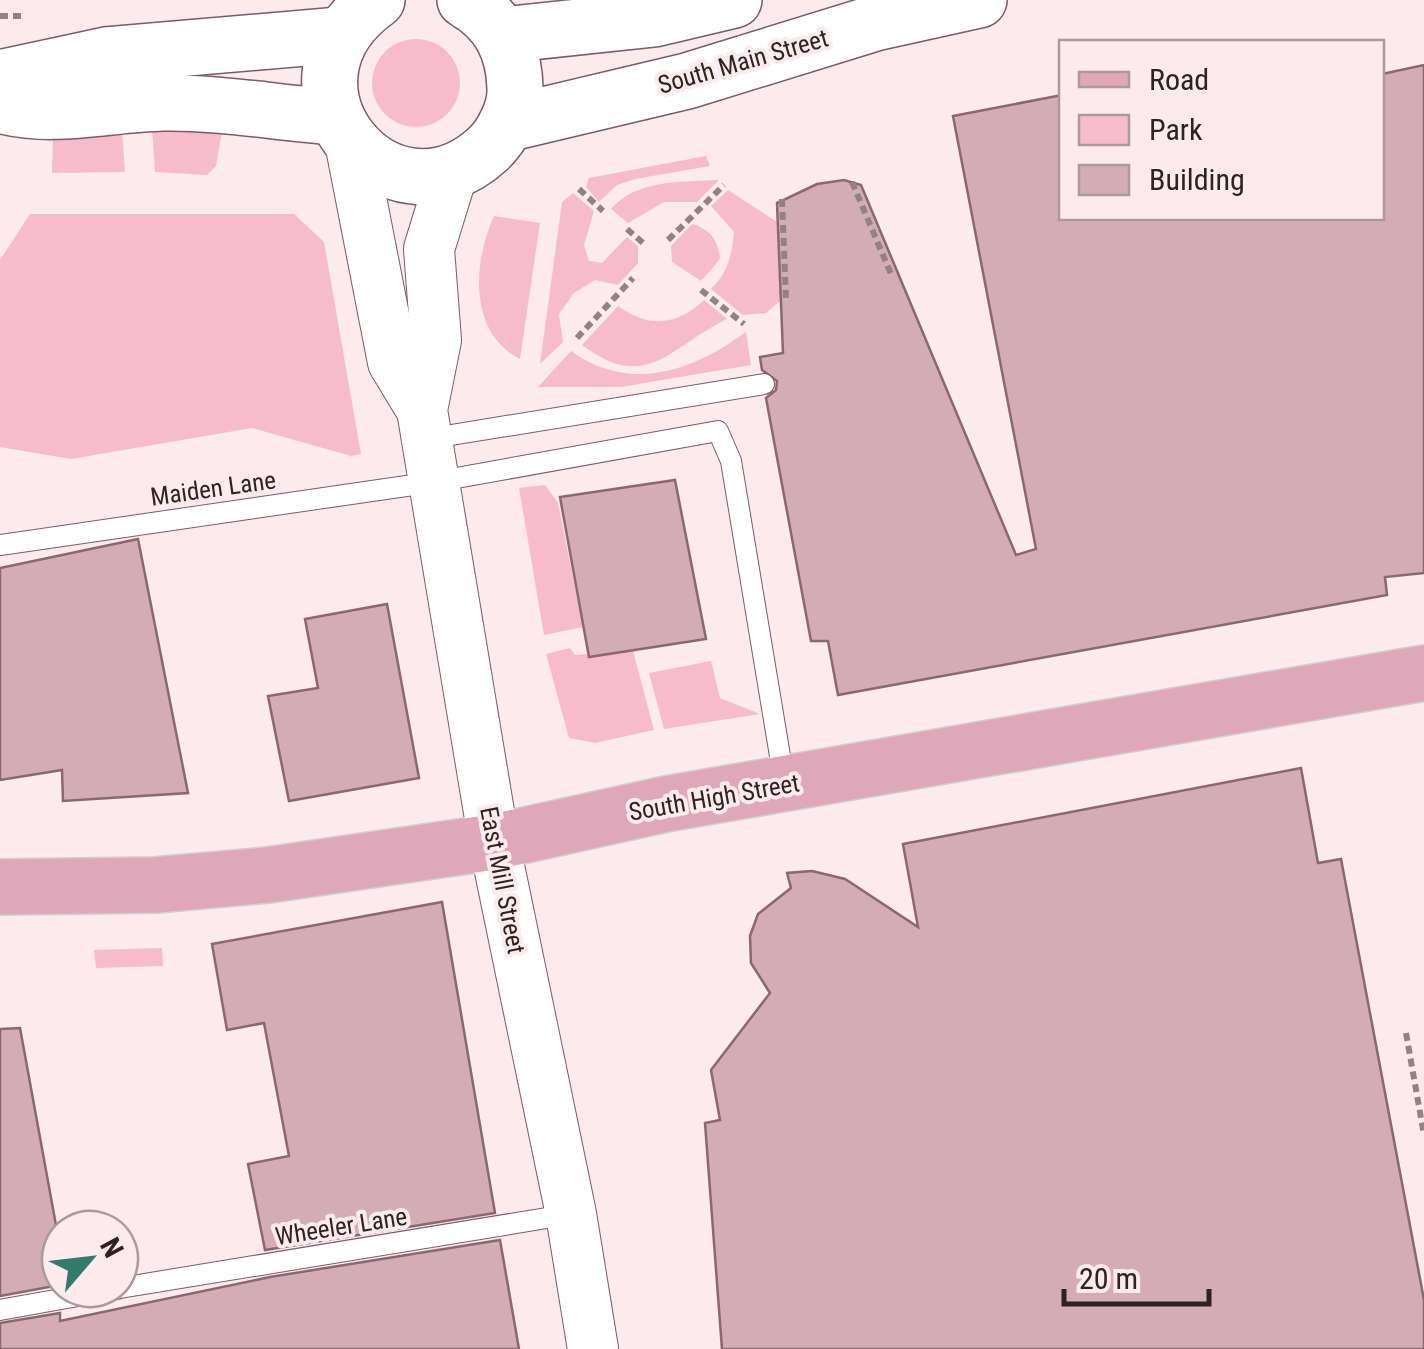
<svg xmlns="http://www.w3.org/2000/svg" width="1424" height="1349" viewBox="0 0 1424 1349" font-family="'Roboto Condensed',sans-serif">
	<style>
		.green { fill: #f6bccd }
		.building { fill: #d4acb7; stroke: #8b6771; stroke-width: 2.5 }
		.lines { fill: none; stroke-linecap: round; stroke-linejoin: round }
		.service-casing { stroke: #7d5a65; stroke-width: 22 }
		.tertiary-casing { stroke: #7d5a65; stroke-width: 52 }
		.secondary-casing { stroke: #7d5a65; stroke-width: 58 }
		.primary-casing { stroke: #d1cecf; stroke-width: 58 }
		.path { stroke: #928286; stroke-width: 6; stroke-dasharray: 8 5; stroke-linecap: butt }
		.service { stroke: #fff; stroke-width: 20 }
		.tertiary { stroke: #fff; stroke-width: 50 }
		.secondary { stroke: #fff; stroke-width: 55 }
		.primary { stroke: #e0a6b9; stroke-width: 55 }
		.labels { text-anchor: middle; stroke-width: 8; stroke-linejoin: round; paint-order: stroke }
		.street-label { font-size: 25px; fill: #302125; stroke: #fbeaee }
	</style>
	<rect width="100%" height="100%" fill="#fbeaee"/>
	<!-- green -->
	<g class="green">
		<circle cx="416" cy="83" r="44"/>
		<polygon points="152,129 222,131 216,166 207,175 155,172"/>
		<polygon points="122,133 125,172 52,173 53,140"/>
		<polygon points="706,156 710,166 635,179 617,185 599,202 586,187 589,178"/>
		<path d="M 719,180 L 697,202 L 664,202 L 628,223 L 611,209 C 637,179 682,182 719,180 Z"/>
		<path d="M 728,190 L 777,222 L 781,300 L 766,313 L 743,315 L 711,289 C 728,272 732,255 734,232 L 711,206 Z"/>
		<polygon points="573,193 594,211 584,245 589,261 602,263 627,237 638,246 638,263 618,285 595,280 574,293 559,314 563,342 540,364 562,202"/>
		<polygon points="30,214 294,214 324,242 361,454 351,456 252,428 71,459 0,447 0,260"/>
		<path d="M 494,216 L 540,223 L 520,359 C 468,333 473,262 494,216 Z"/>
		<path d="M 692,224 C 711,230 718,240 720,259 L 701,281 L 672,262 L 671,246 Z"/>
		<path d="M 704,300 L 727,319 C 669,347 647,394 582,345 L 618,306 C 648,328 677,326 704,300 Z"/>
		<path d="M 746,332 L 751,365 L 621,387 L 538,387 L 571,351 C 630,393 691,372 746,332 Z"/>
		<polygon points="545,485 558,503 583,627 544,635 519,488"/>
		<polygon points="570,648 575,655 633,651 654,730 595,743 569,738 546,654"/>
		<polygon points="711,661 720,698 760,714 664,729 649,673"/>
		<polygon points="162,948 163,966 96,968 94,950"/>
	</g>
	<!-- building -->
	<g class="building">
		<polygon points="1424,65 1424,573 1385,577 1387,595 838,695 828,641 811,641 766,398 776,390 777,381 762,370 760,357 783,353 777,203 817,184 844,180 861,185 1016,555 1036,549 953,116 1062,95 1062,218 1382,218 1382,74"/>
		<polygon points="675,480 706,639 589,657 560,497"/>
		<polygon points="138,539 188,793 63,801 62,770 0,780 0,568"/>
		<polygon points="387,604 419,778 289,801 268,696 318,688 305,619"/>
		<polygon points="1301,768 1318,863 1341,859 1424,1300 1424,1349 722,1349 705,1123 720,1120 711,1070 770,993 751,963 750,936 758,914 791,888 787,873 812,871 845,879 918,927 903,844"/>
		<polygon points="442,902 495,1213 265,1250 248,1164 289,1156 264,1023 227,1030 212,944"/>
		<polygon points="20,1028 60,1247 60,1285 0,1296 0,1029"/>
		<polygon points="500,1240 519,1349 0,1349 0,1323 60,1313 60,1321 270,1277"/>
	</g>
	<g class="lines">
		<!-- service casing -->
		<g class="service-casing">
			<g id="service">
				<polyline points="427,439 764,384"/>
				<polyline points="0,545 434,482 718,431 731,461 784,780"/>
				<polyline points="120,1288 571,1214"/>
				<polyline points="0,1310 117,1289"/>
			</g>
		</g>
		<!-- tertiary casing -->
		<g class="tertiary-casing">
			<g id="tertiary">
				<polyline points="350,142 393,362 422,410"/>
				<polyline points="453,171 429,249 436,340 422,410 494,842 571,1214 593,1349"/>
			</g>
		</g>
		<!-- secondary casing -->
		<g class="secondary-casing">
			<g id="secondary">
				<path d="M 377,0 C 258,85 389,240 488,149 C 503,135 516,109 515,88 C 514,49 499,20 465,0"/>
				<polyline points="503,35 654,19 734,0"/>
				<polyline points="0,78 106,55 340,35"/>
				<path d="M 0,105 C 53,120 109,104 163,103 C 220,102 278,113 335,117"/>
				<polyline points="506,124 687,81 875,23 979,0"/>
			</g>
		</g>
		<!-- primary casing -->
		<g class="primary-casing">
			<polyline id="primary" points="0,887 155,885 268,875 494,842 666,804 1424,673"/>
		</g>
		<!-- path -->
		<g class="path">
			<polyline points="0,16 24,16"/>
			<polyline points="852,182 891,274"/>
			<polyline points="579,189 603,211"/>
			<polyline points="782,199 786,300"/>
			<polyline points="627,229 643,243"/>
			<polyline points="668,240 724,185"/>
			<polyline points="701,290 744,324"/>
			<polyline points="577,338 633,278"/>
			<polyline points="1406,1033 1424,1135"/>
		</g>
		<!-- service -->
		<use href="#service" class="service"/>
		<!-- tertiary -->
		<use href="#tertiary" class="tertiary"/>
		<!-- secondary -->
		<use href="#secondary" class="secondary"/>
		<!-- primary -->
		<use href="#primary" class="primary"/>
	</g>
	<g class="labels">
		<!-- street labels -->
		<g class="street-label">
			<text transform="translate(743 61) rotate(-16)" y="9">South Main Street</text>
			<text transform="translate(213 488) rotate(-8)" y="9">Maiden Lane</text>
			<text transform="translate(714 797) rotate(-10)" y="9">South High Street</text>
			<text transform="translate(503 880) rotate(79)" y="9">East Mill Street</text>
			<text transform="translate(341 1226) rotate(-9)" y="9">Wheeler Lane</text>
		</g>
	</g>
	<!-- legend -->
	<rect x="1059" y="40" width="325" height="180" fill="#fbeaee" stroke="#aa9a9e" stroke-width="2.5"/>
	<rect x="1079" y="72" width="50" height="15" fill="#e0a6b9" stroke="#aa9a9e" stroke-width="2.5"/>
	<text x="1149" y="90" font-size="30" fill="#302125">Road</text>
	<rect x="1079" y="115" width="50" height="30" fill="#f6bccd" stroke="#aa9a9e" stroke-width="2.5"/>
	<text x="1149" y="140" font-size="30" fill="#302125">Park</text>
	<rect x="1079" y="165" width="50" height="30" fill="#d4acb7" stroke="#aa9a9e" stroke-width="2.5"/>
	<text x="1149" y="190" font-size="30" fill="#302125">Building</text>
	<!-- north arrow -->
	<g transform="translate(90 1259) rotate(62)"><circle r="48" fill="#fbeaee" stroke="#aa9a9e" stroke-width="2.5"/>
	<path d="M0-8L18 38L0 25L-18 38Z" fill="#35796d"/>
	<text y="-15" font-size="28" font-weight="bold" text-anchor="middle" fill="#302125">N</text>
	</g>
	<!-- scale -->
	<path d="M1064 1289v15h145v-15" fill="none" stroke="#302125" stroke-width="5"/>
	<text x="1079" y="1289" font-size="30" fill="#302125" stroke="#fbeaee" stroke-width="8" paint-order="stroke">20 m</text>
</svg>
